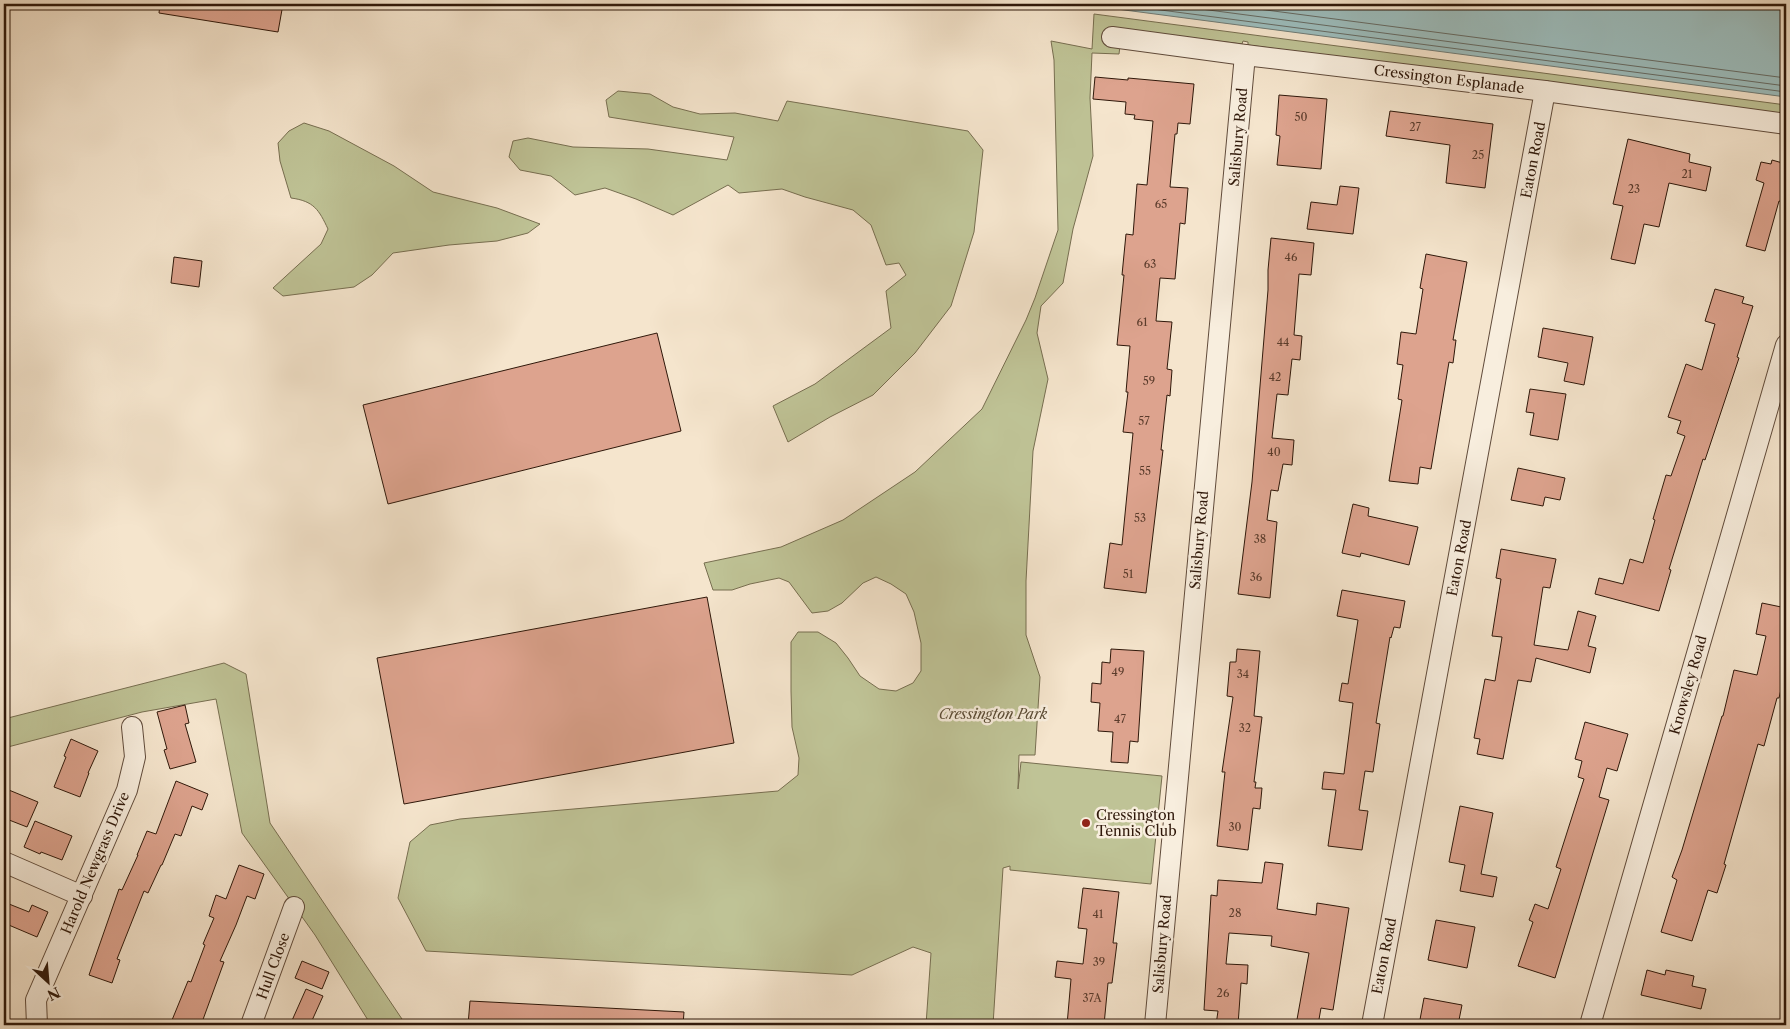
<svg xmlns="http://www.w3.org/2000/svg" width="1790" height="1029" viewBox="0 0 1790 1029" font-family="'Libre Caslon Text',serif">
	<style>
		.green { fill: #bfc396; stroke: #776e50 }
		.water { fill: #9dbebe; stroke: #717c76 }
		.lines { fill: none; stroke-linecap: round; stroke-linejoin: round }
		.shore { stroke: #666b64; stroke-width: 1 }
		.building { fill: #dda38e; stroke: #2f180a }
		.street-casing { stroke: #604b3b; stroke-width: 22 }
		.street { stroke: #f8eede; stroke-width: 20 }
		.poi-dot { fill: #8f2418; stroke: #f8eede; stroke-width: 2 }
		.labels { text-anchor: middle; stroke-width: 5; stroke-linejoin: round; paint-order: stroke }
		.number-label { font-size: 11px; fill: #5a3b2b }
		.street-label { font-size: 14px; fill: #2f180a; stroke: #f8eede }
		.park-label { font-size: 14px; font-style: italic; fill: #5a4b34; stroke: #f8eede }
		.poi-label { font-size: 14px; fill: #2f180a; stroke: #f8eede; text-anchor: start }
	</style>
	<rect width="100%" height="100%" fill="#f5e5cd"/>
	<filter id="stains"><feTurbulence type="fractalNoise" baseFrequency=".004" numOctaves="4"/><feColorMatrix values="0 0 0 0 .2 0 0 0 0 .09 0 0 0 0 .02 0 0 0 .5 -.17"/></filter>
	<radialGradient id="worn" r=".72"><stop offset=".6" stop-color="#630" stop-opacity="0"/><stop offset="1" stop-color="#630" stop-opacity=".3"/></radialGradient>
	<!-- green -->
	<g class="green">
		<polygon points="1094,14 1786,105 1786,117 1248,45 1248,42 1243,41 1242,44 1113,28 1120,46 1119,54 1092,53 1090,98 1093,156 1073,229 1063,283 1041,306 1037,333 1048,379 1033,451 1026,581 1026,635 1040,677 1035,755 1019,755 1018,789 1021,762 1162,776 1151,884 1010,870 1010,866 1003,868 993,1025 926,1025 931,953 913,947 852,975 426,951 398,898 410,842 430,825 460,819 778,791 798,775 799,758 792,727 791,691 791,642 798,632 818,632 836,643 848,658 860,676 879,689 896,691 913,683 921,671 921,643 914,612 906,594 891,584 876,577 863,583 842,603 828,611 812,613 789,582 779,578 750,584 732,590 713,590 704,563 781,547 843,520 915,472 982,409 1026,320 1035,298 1058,230 1054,60 1051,41 1092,49"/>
		<polygon points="618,91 650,94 673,107 700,114 735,113 778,121 787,101 968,131 983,150 974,232 951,306 915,353 873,395 830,417 788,442 773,406 815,384 891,328 886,291 906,275 899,263 886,265 871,225 853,210 805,197 782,189 739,193 728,185 673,215 636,199 605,188 575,195 551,176 520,170 509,157 513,141 528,138 573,147 648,149 727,160 734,137 609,117 606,100"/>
		<path d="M 304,123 L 329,131 L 394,166 L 433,192 L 497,208 L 540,224 L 528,233 L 497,241 L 449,245 L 393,253 L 372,275 L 354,287 L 283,296 L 273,288 L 321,244 L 328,229 C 319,210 314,201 291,198 L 280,161 L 278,143 L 289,131 Z"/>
		<polygon points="224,663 246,674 270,823 406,1025 371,1025 315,935 242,833 216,699 142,712 4,748 4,719"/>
	</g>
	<!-- water -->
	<polygon class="water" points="1089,4 1786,4 1786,97 1094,6"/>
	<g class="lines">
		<!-- shore -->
		<g class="shore">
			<polyline points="1115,4 1786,92"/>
			<polyline points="1163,4 1786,86"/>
			<polyline points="1220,4 1786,78"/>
		</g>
	</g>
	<!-- building -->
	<g class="building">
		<polygon points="160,4 283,4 278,32 159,13"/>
		<polygon points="1095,77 1128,80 1128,78 1194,84 1190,124 1178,123 1177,134 1175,134 1170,187 1188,188 1185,224 1180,223 1175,279 1160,278 1156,321 1172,322 1167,369 1172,370 1170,396 1167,395 1161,450 1163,450 1146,593 1104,588 1110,543 1122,545 1133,433 1123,432 1128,392 1126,392 1130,346 1117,345 1124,275 1122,275 1126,234 1133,235 1137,184 1147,185 1153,121 1134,119 1135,115 1125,114 1126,102 1093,99"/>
		<polygon points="1279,95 1327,99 1321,169 1277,165 1280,136 1276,135"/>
		<polygon points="1390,111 1493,124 1485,188 1446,183 1450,145 1386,136"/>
		<polygon points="1628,139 1690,154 1689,162 1711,167 1706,191 1669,183 1659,227 1644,224 1635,264 1611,259 1623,206 1613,204"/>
		<polygon points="1772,160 1786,164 1786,203 1779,201 1765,251 1746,246 1764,183 1756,180 1761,162 1771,164"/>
		<polygon points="1340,186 1359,188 1353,234 1307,229 1311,202 1337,205"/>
		<polygon points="1271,238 1314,243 1311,275 1299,274 1294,335 1302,336 1300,360 1292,359 1288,395 1277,394 1272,438 1294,440 1292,465 1283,464 1278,491 1271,490 1267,520 1277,522 1270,598 1238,594 1252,482 1268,290 1268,270"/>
		<polygon points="1426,254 1467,262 1453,340 1456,340 1453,363 1449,362 1431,469 1420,467 1418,484 1389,481 1402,400 1398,399 1403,365 1397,364 1401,332 1416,334 1423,289 1420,288"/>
		<polygon points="174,257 202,261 199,287 171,283"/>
		<polygon points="1715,289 1744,297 1742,303 1753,306 1737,357 1739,358 1705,460 1703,459 1669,569 1671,570 1659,611 1595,594 1599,578 1623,584 1630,559 1643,563 1655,520 1653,519 1666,475 1671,476 1685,436 1677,433 1681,421 1668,417 1686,364 1702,370 1715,324 1705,321"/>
		<polygon points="1543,328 1593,337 1584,385 1564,381 1568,363 1538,357"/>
		<polygon points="657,333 681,431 388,504 363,405"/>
		<polygon points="1530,389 1566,394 1558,440 1530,435 1534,413 1526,412"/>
		<polygon points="1518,468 1565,478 1560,500 1545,497 1543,506 1511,500"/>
		<polygon points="1353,504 1369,508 1368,516 1418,527 1409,565 1361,553 1360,557 1342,553"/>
		<polygon points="1501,549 1556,559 1550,588 1543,587 1534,645 1568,650 1578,611 1596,616 1588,646 1596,648 1590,673 1536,658 1531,682 1518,680 1503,759 1477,754 1480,739 1474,738 1485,679 1495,681 1502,637 1492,636 1501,579 1496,578"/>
		<polygon points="1342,590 1405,601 1400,628 1394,627 1391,638 1390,637 1376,723 1380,724 1373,772 1365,771 1359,810 1368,811 1362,850 1328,846 1336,790 1322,789 1324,772 1344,774 1353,703 1339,701 1342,683 1348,684 1358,620 1337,616"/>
		<polygon points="707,597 734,743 404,804 377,658"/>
		<polygon points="1762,603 1786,608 1786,678 1784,677 1779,698 1777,698 1764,746 1758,744 1724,864 1726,865 1717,893 1708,890 1692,941 1661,932 1677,880 1672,877 1682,850 1722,716 1723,716 1734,670 1757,675 1766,636 1756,634"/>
		<polygon points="1111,649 1144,651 1138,742 1130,741 1128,763 1111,762 1113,732 1098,731 1100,703 1091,702 1092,683 1101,684 1102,662 1110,663"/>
		<polygon points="1237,649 1260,651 1254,716 1262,717 1254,782 1256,782 1255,788 1262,788 1260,809 1253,808 1248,850 1217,846 1225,772 1222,772 1233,697 1227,696 1230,662 1236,662"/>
		<polygon points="185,705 189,723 185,724 196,762 170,769 164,750 167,749 157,712"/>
		<polygon points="1585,722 1628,734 1617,771 1607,768 1599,797 1609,800 1555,978 1518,966 1533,922 1529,920 1535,904 1548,909 1561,869 1556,867 1584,779 1578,777 1582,761 1575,759"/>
		<polygon points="71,739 98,751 88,773 89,773 80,797 54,787 66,757 64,756"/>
		<polygon points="176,781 208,794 202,810 192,806 181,836 175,834 162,865 161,865 148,893 144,891 117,959 120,960 112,983 89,975 119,889 122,890 138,855 137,855 147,831 156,834"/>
		<polygon points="4,788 38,802 27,827 4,818"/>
		<polygon points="1460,806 1493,813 1481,874 1497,877 1493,897 1460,891 1465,865 1449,862"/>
		<polygon points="35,821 72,836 62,860 41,852 40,854 24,847"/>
		<polygon points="1265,862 1283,864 1277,909 1316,915 1317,903 1349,908 1333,1010 1321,1008 1318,1025 1296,1025 1309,953 1271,946 1272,936 1229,933 1226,964 1248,965 1247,984 1241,983 1238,1025 1216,1025 1218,1011 1204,1010 1211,895 1217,896 1218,880 1262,883"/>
		<polygon points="239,865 264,874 255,899 247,896 236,925 220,961 224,962 201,1025 170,1025 188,981 191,982 205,945 203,944 214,918 209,916 216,895 226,899"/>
		<polygon points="1083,888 1119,892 1113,943 1117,943 1112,983 1108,983 1104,1025 1067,1025 1071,979 1055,977 1057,961 1083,964 1087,929 1078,928"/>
		<polygon points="4,902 29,912 32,905 48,912 37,937 4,923"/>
		<polygon points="1436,920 1475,927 1467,968 1428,960"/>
		<polygon points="302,961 329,972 322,989 295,978"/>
		<polygon points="1647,970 1665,975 1666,970 1694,976 1692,986 1706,989 1701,1009 1641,995"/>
		<polygon points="306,989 323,996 310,1025 290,1025"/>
		<polygon points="1424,998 1462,1005 1458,1025 1419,1025"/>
		<polygon points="470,1001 684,1012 683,1025 468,1025"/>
	</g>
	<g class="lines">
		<!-- street casing -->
		<g class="street-casing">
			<g id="street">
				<polyline points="1112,37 1245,55 1545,91 1786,124"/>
				<polyline points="4,862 82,896"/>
				<polyline points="37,1025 36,1000 127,790 135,757 132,727"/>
				<polyline points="251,1025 294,907"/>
				<polyline points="1155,1025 1245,55"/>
				<polyline points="1372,1025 1545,91"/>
				<polyline points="1590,1025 1786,345"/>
			</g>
		</g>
		<!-- street -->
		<use href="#street" class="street"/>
	</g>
	<!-- markers -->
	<circle class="poi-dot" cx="1086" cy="823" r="5"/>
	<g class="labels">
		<!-- number labels -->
		<g class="number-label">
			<text x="1301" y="121">50</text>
			<text x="1415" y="131">27</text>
			<text x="1478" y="159">25</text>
			<text x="1687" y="178">21</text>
			<text x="1634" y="193">23</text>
			<text x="1161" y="208">65</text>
			<text x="1291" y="261">46</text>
			<text x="1150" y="268">63</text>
			<text x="1142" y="326">61</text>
			<text x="1283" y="346">44</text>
			<text x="1275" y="381">42</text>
			<text x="1149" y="385">59</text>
			<text x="1144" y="425">57</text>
			<text x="1274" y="456">40</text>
			<text x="1145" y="475">55</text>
			<text x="1140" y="522">53</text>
			<text x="1260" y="543">38</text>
			<text x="1128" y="578">51</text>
			<text x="1256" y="581">36</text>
			<text x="1118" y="676">49</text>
			<text x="1243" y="678">34</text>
			<text x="1120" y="723">47</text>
			<text x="1245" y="732">32</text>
			<text x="1235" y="831">30</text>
			<text x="1235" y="917">28</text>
			<text x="1098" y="918">41</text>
			<text x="1099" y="966">39</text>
			<text x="1223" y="997">26</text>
			<text x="1092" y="1002">37A</text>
		</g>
		<!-- street labels -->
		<g class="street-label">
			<text transform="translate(1449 79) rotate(7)" y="5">Cressington Esplanade</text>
			<text transform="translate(1238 137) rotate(-85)" y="5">Salisbury Road</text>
			<text transform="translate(1533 160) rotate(-79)" y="5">Eaton Road</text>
			<text transform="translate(1199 540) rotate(-85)" y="5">Salisbury Road</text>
			<text transform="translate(1459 558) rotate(-79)" y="5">Eaton Road</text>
			<text transform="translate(1688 685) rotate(-74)" y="5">Knowsley Road</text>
			<text transform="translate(95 863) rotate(-67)" y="5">Harold Newgrass Drive</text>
			<text transform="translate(1162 944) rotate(-85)" y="5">Salisbury Road</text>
			<text transform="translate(1384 956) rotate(-79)" y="5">Eaton Road</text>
			<text transform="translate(273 966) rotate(-70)" y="5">Hull Close</text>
		</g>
		<!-- park labels -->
		<g class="park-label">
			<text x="993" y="719">Cressington Park</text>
		</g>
		<!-- poi labels -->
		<g class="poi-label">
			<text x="1096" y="820">Cressington<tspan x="1096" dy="16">Tennis Club</tspan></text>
		</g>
	</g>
	<!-- margin -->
	<rect width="1790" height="1029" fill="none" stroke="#f5e5cd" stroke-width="20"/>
	<rect x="5" y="5" width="1780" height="1019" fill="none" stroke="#2f180a" stroke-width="2.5"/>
	<rect x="10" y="10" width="1770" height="1009" fill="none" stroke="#2f180a"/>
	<!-- north arrow -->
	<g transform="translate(48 982) rotate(154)" stroke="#f8eede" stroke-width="4" paint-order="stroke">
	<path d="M0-4L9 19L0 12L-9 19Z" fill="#2f180a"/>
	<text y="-8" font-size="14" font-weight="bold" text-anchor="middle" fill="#2f180a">N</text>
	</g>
	<rect width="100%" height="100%" filter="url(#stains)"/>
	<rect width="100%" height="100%" fill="url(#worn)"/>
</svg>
